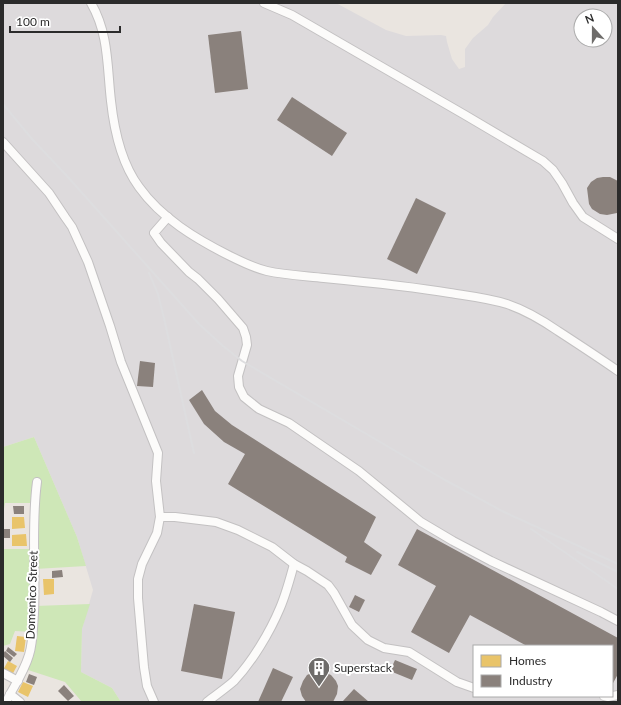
<svg xmlns="http://www.w3.org/2000/svg" width="621" height="705" viewBox="0 0 621 705" font-family="Lato,sans-serif">
	<style>
		.industrial { fill: #dddadc; fill-rule: evenodd }
		.green { fill: #cee7b7 }
		.homes { fill: #e9c46a }
		.industry { fill: #8a817c }
		.lines { fill: none; stroke-linecap: round; stroke-linejoin: round }
		.street-casing { stroke: #c3c1c2; stroke-width: 10 }
		.street { stroke: #fcfbfa; stroke-width: 8 }
		.rail { stroke: #dddddf; stroke-width: 2 }
		.labels { text-anchor: middle; stroke-width: 4; stroke-linejoin: round; paint-order: stroke }
		.street-label { font-size: 12px; fill: #2b2b2b; stroke: #fff }
		.poi-label { font-size: 12px; fill: #2b2b2b; stroke: #fff; text-anchor: start }
	</style>
	<rect width="100%" height="100%" fill="#eae5e0"/>
	<!-- industrial -->
	<path class="industrial" d="M 3,3 L 336,3 L 386,30 L 406,36 L 441,35 L 446,36 L 447,42 L 452,59 L 459,69 L 465,67 L 465,49 L 473,38 L 488,25 L 493,17 L 506,3 L 618,3 L 618,702 L 121,702 L 112,688 L 81,672 L 82,629 L 93,590 L 77,537 L 34,437 L 3,447 ZM 581,16 L 605,16 L 605,40 L 581,40 ZM 474,646 L 612,646 L 612,696 L 474,696 Z"/>
	<!-- green -->
	<polygon class="green" points="34,437 77,537 86,566 35,569 35,606 90,604 82,629 81,672 112,688 121,702 82,702 65,682 25,669 33,632 15,631 10,644 3,646 3,549 34,549 35,503 5,503 3,514 3,447"/>
	<!-- homes -->
	<g class="homes">
		<polygon points="12,517 24,517 25,528 12,529"/>
		<polygon points="26,534 27,546 12,546 12,535"/>
		<polygon points="43,579 54,579 54,594 44,595"/>
		<polygon points="17,636 26,637 24,652 15,651"/>
		<polygon points="8,661 17,666 12,675 3,670"/>
		<polygon points="23,682 33,686 28,697 18,692"/>
	</g>
	<!-- industry -->
	<g class="industry">
		<polygon points="241,31 248,89 215,93 208,35"/>
		<polygon points="292,97 347,133 332,156 277,120"/>
		<polygon points="603,177 610,177 618,181 618,213 617,213 607,215 600,214 592,209 589,204 587,188 591,182 597,178"/>
		<polygon points="416,198 446,213 417,274 387,259"/>
		<polygon points="140,361 155,363 153,387 137,386"/>
		<polygon points="202,390 215,411 232,425 376,517 364,542 382,555 371,575 345,562 347,557 228,484 245,454 224,442 204,424 189,400"/>
		<polygon points="13,506 24,506 24,514 14,514"/>
		<rect x="3" y="529" width="7" height="9"/>
		<polygon points="417,529 618,638 618,674 612,685 612,646 527,646 470,615 449,653 411,632 436,586 398,565"/>
		<polygon points="62,570 63,577 52,578 52,571"/>
		<polygon points="355,595 365,600 359,612 349,607"/>
		<polygon points="194,604 235,612 222,679 181,671"/>
		<polygon points="8,647 17,654 14,657 6,651"/>
		<polygon points="5,651 13,658 10,662 3,656 3,654"/>
		<polygon points="395,660 417,669 412,680 390,671"/>
		<polygon points="273,668 293,677 281,702 258,702"/>
		<polygon points="316,671 324,672 331,675 336,681 338,686 337,694 333,702 306,702 302,696 300,689 303,681 307,675"/>
		<polygon points="29,674 37,677 34,685 26,682"/>
		<polygon points="64,685 74,696 68,701 58,691"/>
		<polygon points="354,689 369,702 342,702"/>
	</g>
	<g class="lines">
		<!-- street casing -->
		<g class="street-casing">
			<g id="street">
				<path d="M 91,3 C 109,34 107,67 111,101 C 114,129 122,164 139,187 C 161,218 196,239 230,256 C 242,262 254,268 267,271 C 285,275 306,276 324,278 C 366,282 408,286 450,293 C 469,296 488,298 507,304 C 525,310 542,320 558,331 C 578,344 598,357 618,371"/>
				<polyline points="264,3 292,15 465,115 543,161 553,170 562,183 573,203 583,217 618,239"/>
				<polyline points="3,142 49,193 65,217 72,227 88,262 110,326 121,362 158,453 156,481 160,517 157,533 142,564 138,579 138,598 144,667 147,686 154,702"/>
				<polyline points="168,217 154,233 161,243 189,272 198,279 218,299 243,328 246,337 247,345 238,376 239,387 244,397 259,409 289,423 359,471 421,522 453,541 491,561 601,612 618,621"/>
				<polyline points="160,517 175,517 216,522 238,530 272,547 294,564 307,571 328,585 334,593 352,625 368,640 384,648 409,652 457,682 474,688"/>
				<polyline points="3,673 18,681"/>
				<polyline points="10,694 20,702"/>
				<polyline points="604,696 608,697 618,695"/>
				<path d="M 6,702 C 14,686 24,672 29,655 C 33,643 33,626 34,613 C 36,569 31,526 37,482"/>
				<path d="M 207,702 C 216,695 226,688 234,681 C 252,662 270,632 280,608 C 286,594 290,579 294,564"/>
			</g>
		</g>
		<!-- street -->
		<use href="#street" class="street"/>
		<!-- rail -->
		<g class="rail">
			<polyline points="3,104 32,139 67,176 199,324 223,346 242,361 445,480 504,512 618,564"/>
			<polyline points="149,273 158,294 164,318 194,453"/>
			<polyline points="531,529 618,589"/>
			<polyline points="577,552 618,572"/>
		</g>
	</g>
	<!-- icons -->
	<defs>
		<g id="building-pin" transform="scale(1.15)"><path d="M0 17L-7.5 6A9.5 9.5 0 1 1 7.5 6Z" fill="#6e6c6a" stroke="#fff"/><path d="M-4-6H4V6H1V3H-1V6H-4ZM-2.5-4.3h1.7v1.8h-1.7ZM.8-4.3h1.7v1.8H.8ZM-2.5-1h1.7V.8h-1.7ZM.8-1h1.7V.8H.8Z" fill="#fff"/></g>
	</defs>
	<g fill-rule="evenodd">
		<use href="#building-pin" x="319" y="668"/>
	</g>
	<g class="labels">
		<!-- street labels -->
		<g class="street-label">
			<text transform="translate(32 595) rotate(-88)" y="4">Domenico Street</text>
		</g>
		<!-- poi labels -->
		<g class="poi-label">
			<text x="334" y="672">Superstack</text>
		</g>
	</g>
	<!-- border -->
	<rect width="621" height="705" fill="none" stroke="#2b2b2b" stroke-width="8"/>
	<!-- legend -->
	<rect x="473" y="645" width="140" height="52" fill="#ffffff" stroke="#aaaaaa"/>
	<rect x="481" y="655" width="20" height="12" fill="#e9c46a" stroke="#aaaaaa"/>
	<text x="509" y="665" font-size="12" fill="#2b2b2b">Homes</text>
	<rect x="481" y="675" width="20" height="12" fill="#8a817c" stroke="#aaaaaa"/>
	<text x="509" y="685" font-size="12" fill="#2b2b2b">Industry</text>
	<!-- north arrow -->
	<g transform="translate(593 28) rotate(339)"><circle r="19" fill="#ffffff" stroke="#aaaaaa"/>
	<path d="M0-3L7 15L0 10L-7 15Z" fill="#6e6c6a"/>
	<text y="-6" font-size="11" font-weight="bold" text-anchor="middle" fill="#2b2b2b">N</text>
	</g>
	<!-- scale -->
	<path d="M10 26v6h110v-6" fill="none" stroke="#2b2b2b" stroke-width="2"/>
	<text x="16" y="26" font-size="12" fill="#2b2b2b" stroke="#ffffff" stroke-width="3" paint-order="stroke">100 m</text>
</svg>
